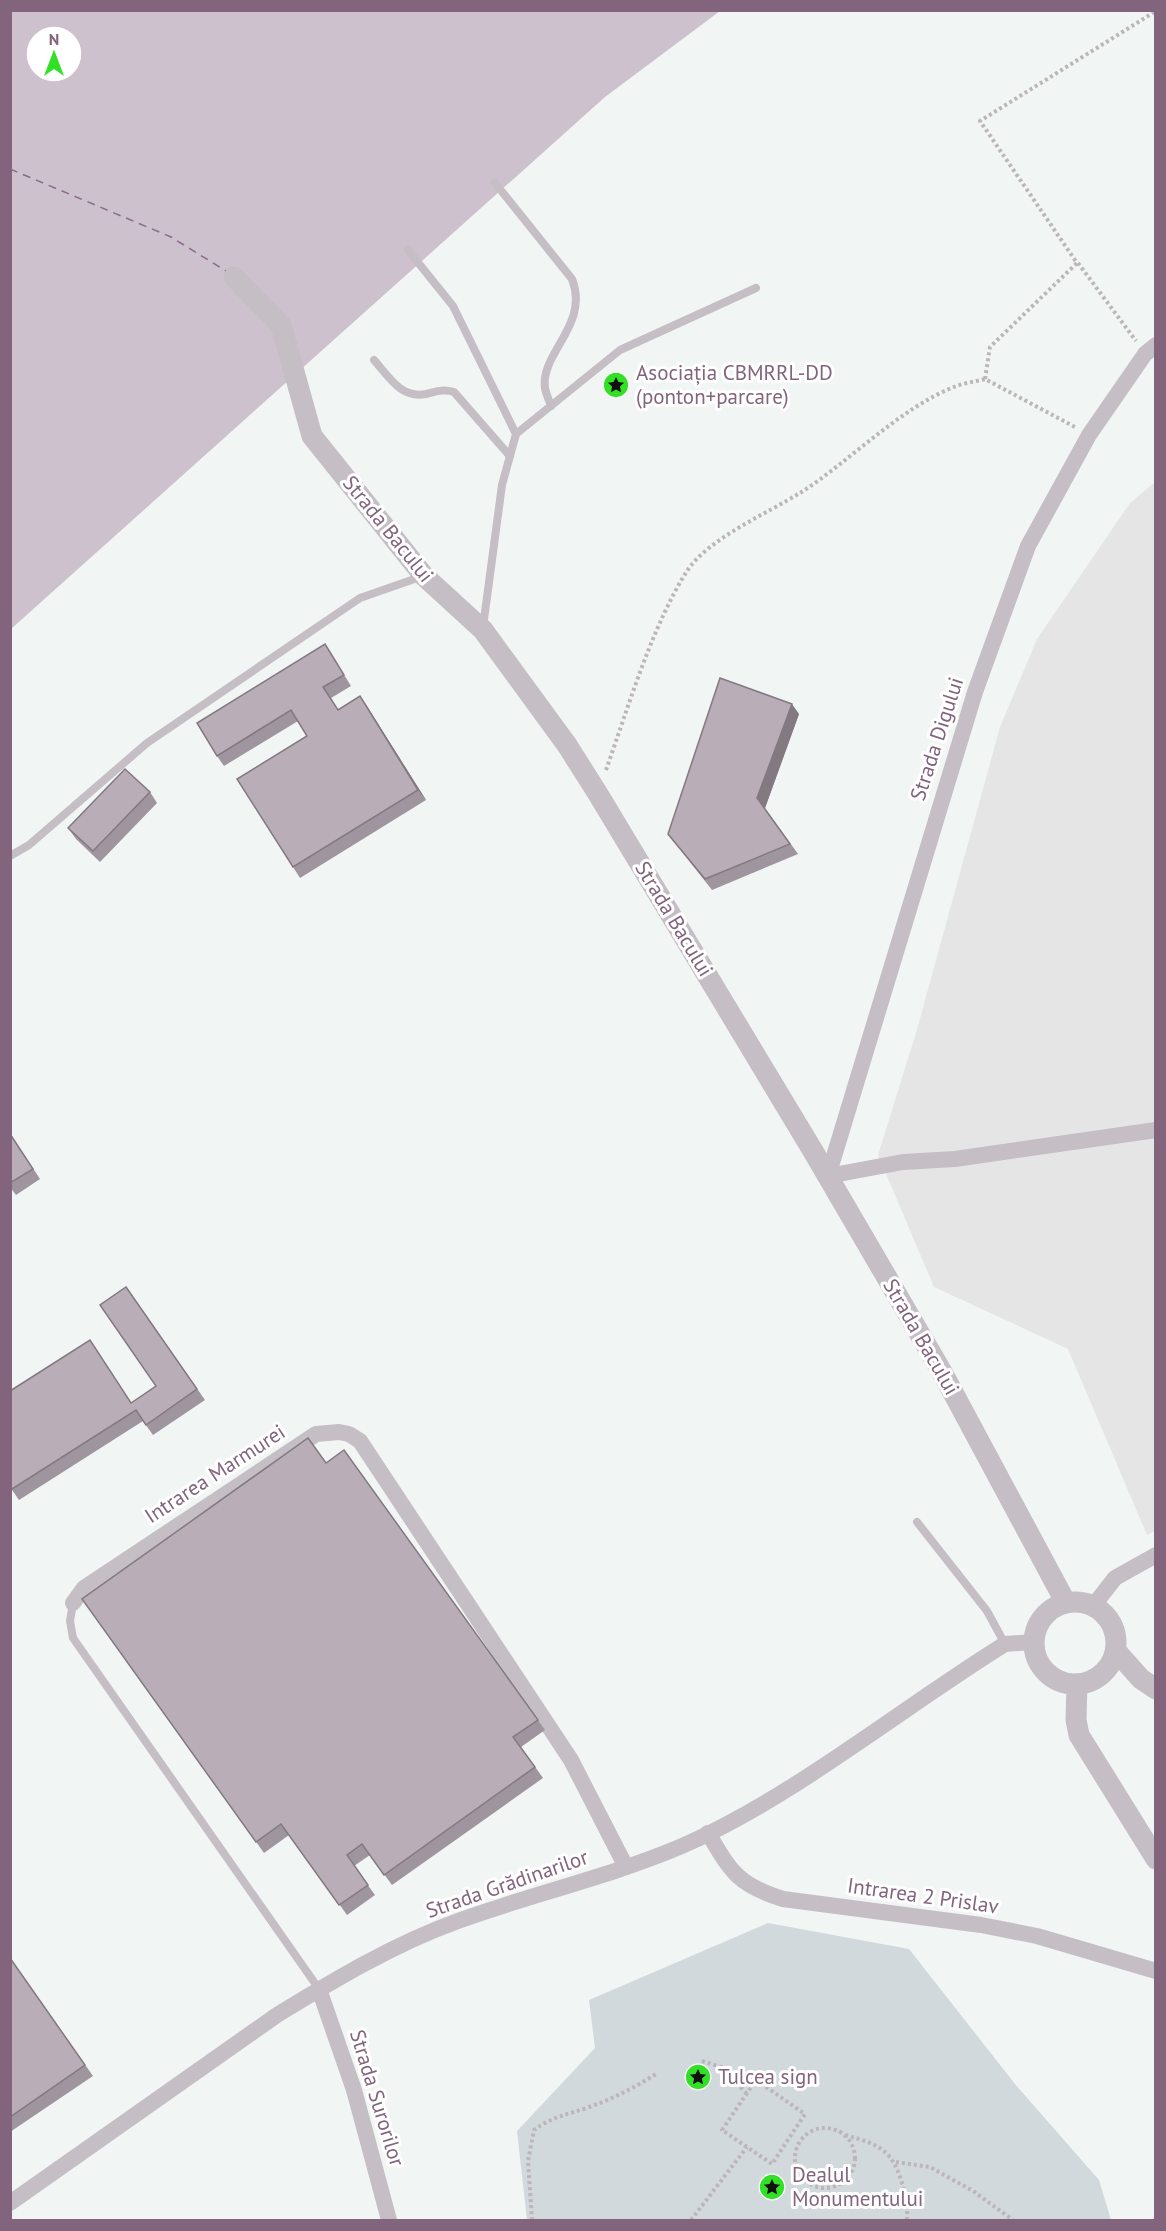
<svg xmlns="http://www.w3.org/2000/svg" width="1166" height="2231" viewBox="0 0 1166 2231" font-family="'PT Sans',sans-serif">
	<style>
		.built { fill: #e5e5e6 }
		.green { fill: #d2d9dc }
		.water { fill: #cdc1ce; fill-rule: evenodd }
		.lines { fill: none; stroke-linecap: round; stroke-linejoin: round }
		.ferry { stroke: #8b6a8c; stroke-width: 1.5; stroke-dasharray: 8 6; stroke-linecap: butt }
		.path { stroke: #bcb6bb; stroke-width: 4; stroke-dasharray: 3 3; stroke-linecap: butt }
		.service { stroke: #c5bec4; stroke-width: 8 }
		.minor { stroke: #c5bec4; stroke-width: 16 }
		.tertiary { stroke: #c5bec4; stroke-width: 21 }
		.wall { fill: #9f959e }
		.shaded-wall { fill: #827981 }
		.building { fill: #b9adb8; stroke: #827981; stroke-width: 1.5 }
		.labels { text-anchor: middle; stroke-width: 6; stroke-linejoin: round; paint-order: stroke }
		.poi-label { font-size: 21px; fill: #82647d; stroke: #fff; text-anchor: start }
		.street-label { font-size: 21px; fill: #82647d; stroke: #fff }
	</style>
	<rect width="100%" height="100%" fill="#f1f5f4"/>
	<!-- built -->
	<polygon class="built" points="1155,482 1155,1531 1147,1535 1068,1349 934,1287 878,1155 916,1033 1000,727 1037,639 1130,503"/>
	<!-- green -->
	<polygon class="green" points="768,1923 909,1949 1015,2084 1099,2180 1111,2220 527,2220 517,2131 595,2048 589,2000"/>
	<!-- water -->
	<path class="water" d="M 11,11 L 720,11 L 605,97 L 11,629 ZM 36,36 L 72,36 L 72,72 L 36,72 Z"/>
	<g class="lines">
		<!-- ferry -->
		<polyline class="ferry" points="10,169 171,237 226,271"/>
		<!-- path -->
		<g class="path">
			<polyline points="1078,263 1136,341"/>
			<polyline points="985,379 990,347 1077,263 980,121 1156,11"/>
			<path d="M 606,770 C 628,708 652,626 687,571 C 709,538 766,514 800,493 C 849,462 900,408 954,387 C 963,383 974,382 985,379 L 1075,427"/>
			<polyline points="702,2061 721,2067 747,2094"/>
			<polygon points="756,2080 805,2114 772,2164 722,2130"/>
			<circle cx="825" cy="2158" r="30"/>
			<path d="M 845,2135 C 878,2144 892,2149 902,2183 C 906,2194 908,2209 907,2220"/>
			<polyline points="896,2162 930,2167 973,2191 1013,2220"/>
			<path d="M 532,2220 L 528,2161 L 534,2130 C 553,2116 567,2115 589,2107 C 613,2099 635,2087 656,2074"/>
			<polyline points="691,2220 747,2147"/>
		</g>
		<!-- service -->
		<g class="service">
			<path d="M 495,183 L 572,279 C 590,325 540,353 545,388 C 546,394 549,400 551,406"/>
			<polyline points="408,250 453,306 516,434"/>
			<path d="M 374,360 C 389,377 401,399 426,394 C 438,391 443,389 454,392 L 510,456"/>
			<polyline points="483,627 502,485 516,434 620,350 756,288"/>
			<polyline points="10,856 29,845 147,743 360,598 423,576"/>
			<polyline points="917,1522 987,1611 1005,1644"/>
			<polyline points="73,1603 70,1621 73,1638 319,1989"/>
		</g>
		<!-- minor -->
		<g class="minor">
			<polyline points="1156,345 1145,354 1089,435 1028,546 975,692 828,1176 903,1162 955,1159 1156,1130"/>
			<polyline points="73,1603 84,1588 316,1434 339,1432 349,1434 360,1441 571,1760 626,1867"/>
			<polyline points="1094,1605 1115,1578 1156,1555"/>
			<path d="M 708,1833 C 731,1872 738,1885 783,1899 L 981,1925 L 1037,1936 L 1156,1971"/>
			<polyline points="319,1989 354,2090 389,2220"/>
			<path d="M 10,2203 L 277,2015 C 334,1980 394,1944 458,1921 C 532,1894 609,1877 682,1846 C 794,1797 900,1709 1005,1644 L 1034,1642"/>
		</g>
		<!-- tertiary -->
		<g class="tertiary">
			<polyline points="234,277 281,325 312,436 424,576 483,630 567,745 598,794 813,1151 942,1372 1066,1603"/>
			<circle cx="1075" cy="1643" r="41"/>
			<polyline points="1116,1651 1141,1679 1156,1689"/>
			<polyline points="1077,1684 1076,1720 1079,1735 1156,1859"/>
		</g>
	</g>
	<!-- wall -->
	<g class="wall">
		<polygon points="325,644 351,686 331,698 338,710 360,696 426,800 300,878 293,867 307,736 298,721 224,766 217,756"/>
		<polygon points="799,714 765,808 798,854 712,890 668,834"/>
		<polygon points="150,792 157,803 100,862 76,839 68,828"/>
		<polygon points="10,1133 40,1179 16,1195 10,1187"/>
		<polygon points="126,1287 205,1400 153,1435 143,1421 19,1500 10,1487 156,1386"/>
		<polygon points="344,1450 545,1730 521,1747 543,1778 392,1885 370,1855 354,1866 375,1895 347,1915 289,1835 264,1853 82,1599 326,1463"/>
		<polygon points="10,1958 93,2076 10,2132"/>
	</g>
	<!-- shaded-wall -->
	<g class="shaded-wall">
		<polygon points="360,696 367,706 426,800 418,790"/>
		<polygon points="792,704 799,714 765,808 757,798"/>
	</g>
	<!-- building -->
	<g class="building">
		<polygon points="325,644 344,675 323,687 338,710 360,696 418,790 293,867 237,779 307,736 291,710 217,756 197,723"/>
		<polygon points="720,678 792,704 757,798 790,844 705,879 668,834"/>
		<polygon points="125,769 150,792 93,851 68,828"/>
		<polygon points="10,1134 33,1169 10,1183"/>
		<polygon points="126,1287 197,1389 146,1425 136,1410 12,1489 10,1487 10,1391 90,1340 131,1403 156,1386 100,1305"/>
		<polygon points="308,1438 326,1463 344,1450 538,1720 513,1737 535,1767 384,1875 362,1844 347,1855 368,1885 339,1905 281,1824 256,1842 82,1599"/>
		<polygon points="10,1958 85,2065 10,2117"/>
	</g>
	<!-- icons -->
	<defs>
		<g id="sight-disc" transform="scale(1.35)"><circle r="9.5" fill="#32e026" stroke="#fff"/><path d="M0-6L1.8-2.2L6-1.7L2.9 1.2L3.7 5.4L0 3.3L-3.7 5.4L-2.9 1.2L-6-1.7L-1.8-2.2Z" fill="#111"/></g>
	</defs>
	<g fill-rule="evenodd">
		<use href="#sight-disc" x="616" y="385"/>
		<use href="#sight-disc" x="698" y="2077"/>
		<use href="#sight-disc" x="772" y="2187"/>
	</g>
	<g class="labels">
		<!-- poi labels -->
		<g class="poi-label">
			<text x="636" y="380">Asociația CBMRRL-DD<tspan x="636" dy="24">(ponton+parcare)</tspan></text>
			<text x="718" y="2084">Tulcea sign</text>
			<text x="792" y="2182">Dealul<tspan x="792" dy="24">Monumentului</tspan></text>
		</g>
		<!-- street labels -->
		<g class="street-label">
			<text transform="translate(388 529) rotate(51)" y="7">Strada Bacului</text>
			<text transform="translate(937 739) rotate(-72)" y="7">Strada Digului</text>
			<text transform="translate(674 919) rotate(59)" y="7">Strada Bacului</text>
			<text transform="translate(921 1337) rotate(60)" y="7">Strada Bacului</text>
			<text transform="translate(215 1474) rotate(-33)" y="7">Intrarea Marmurei</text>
			<text transform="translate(507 1884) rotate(-19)" y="7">Strada Grădinarilor</text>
			<text transform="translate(923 1896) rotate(8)" y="7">Intrarea 2 Prislav</text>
			<text transform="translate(377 2098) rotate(73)" y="7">Strada Surorilor</text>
		</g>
	</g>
	<!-- border -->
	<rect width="1166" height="2231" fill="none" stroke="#82647d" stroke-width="24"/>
	<!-- north arrow -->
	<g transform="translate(54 54)"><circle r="28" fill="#ffffff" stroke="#cdc1cb" stroke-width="1.5"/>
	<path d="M0-4.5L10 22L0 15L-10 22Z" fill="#32e026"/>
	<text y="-9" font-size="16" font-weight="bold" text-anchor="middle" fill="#82647d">N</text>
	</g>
</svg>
